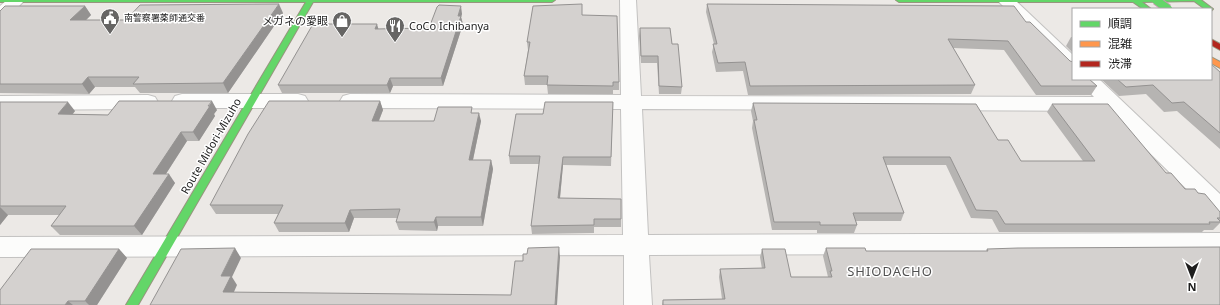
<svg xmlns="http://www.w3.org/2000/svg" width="1220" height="305" viewBox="0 0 1220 305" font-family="'Noto Sans','Noto Sans JP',sans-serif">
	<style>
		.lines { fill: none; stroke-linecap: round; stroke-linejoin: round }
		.street-casing { stroke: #c3c2c1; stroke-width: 2 }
		.fast-casing { stroke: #97957e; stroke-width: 2 }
		.slow-casing { stroke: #97957e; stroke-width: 2 }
		.jam-casing { stroke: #97957e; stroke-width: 2 }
		.street { fill: #fcfcfb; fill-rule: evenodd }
		.fast { fill: #63d668; fill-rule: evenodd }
		.slow { fill: #ff974d; fill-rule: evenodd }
		.jam { fill: #b3261e; fill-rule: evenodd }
		.fast-bridge-casing { stroke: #c39bae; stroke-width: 10; stroke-linecap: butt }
		.fast-bridge { stroke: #63d668; stroke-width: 8 }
		.wall { fill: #b6b4b2 }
		.shaded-wall { fill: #949291 }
		.building { fill: #d4d1cf; stroke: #949291 }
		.labels { text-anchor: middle; stroke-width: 3; stroke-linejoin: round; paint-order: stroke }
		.far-poi-label { font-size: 9px; fill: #1e1e1e; stroke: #fff; text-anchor: start }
		.poi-label { font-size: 11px; fill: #1e1e1e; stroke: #fff; text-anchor: end }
		.street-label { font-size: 11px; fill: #1e1e1e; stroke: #fff }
		.quarter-label { font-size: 13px; letter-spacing: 1px; fill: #515151; stroke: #fff }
	</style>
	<rect width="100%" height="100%" fill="#ece9e6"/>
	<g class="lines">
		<!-- street casing -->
		<g class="street-casing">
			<g id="street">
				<polygon points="7,0 25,0 6,19 0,20 0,6"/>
				<polygon points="620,0 636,0 641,96 1094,97 1077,79 1099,79 1220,194 1220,217 1212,214 1107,111 642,109 648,235 1220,233 1220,253 649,255 652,305 624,305 624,255 0,257 0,237 623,235 621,109 350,108 343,106 340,101 343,96 350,94 621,95"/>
				<polygon points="997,0 1015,0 1073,55 1073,71 1066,69"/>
				<polygon points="182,94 298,94 305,96 308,101 305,106 298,108 182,108 175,106 172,101 175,96"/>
				<polygon points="148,95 155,97 158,102 155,107 148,109 0,110 0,96"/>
			</g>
		</g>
		<!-- fast casing -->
		<g class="fast-casing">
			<g id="fast">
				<polygon points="0,0 555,0 552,2 313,2 138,305 126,305 306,2 0,2"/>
				<polygon points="896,0 1201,0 1213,9 1211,11 1211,9 1205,9 1194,1 1142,2 1151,9 1143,9 1133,2 899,2"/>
			</g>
		</g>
		<!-- slow casing -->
		<g class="slow-casing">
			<polygon id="slow" points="1211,57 1220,62 1220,68 1211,63"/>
		</g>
		<!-- jam casing -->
		<g class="jam-casing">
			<polygon id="jam" points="1211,39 1220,44 1220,50 1211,45"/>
		</g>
		<!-- street -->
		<use href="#street" class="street"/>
		<!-- fast -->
		<use href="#fast" class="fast"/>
		<!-- slow -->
		<use href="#slow" class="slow"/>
		<!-- jam -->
		<use href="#jam" class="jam"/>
		<!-- fast-bridge casing -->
		<g class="fast-bridge-casing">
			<polyline id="fast-bridge" points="1156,0 1168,9"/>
		</g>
		<!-- fast-bridge -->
		<use href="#fast-bridge" class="fast-bridge"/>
	</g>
	<!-- wall -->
	<g class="wall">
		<polygon points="707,4 1026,22 1097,86 1091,95 1036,95 1004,50 953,48 975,85 971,94 748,95 743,71 716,72 712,52 714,44 706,12"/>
		<polygon points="85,6 91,15 86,20 126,20 283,13 228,93 140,93 135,87 95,87 89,94 0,93 0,11"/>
		<polygon points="462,14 461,17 463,24 443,86 393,86 390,93 282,93 278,85 379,29 429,28"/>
		<polygon points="583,15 619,82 619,90 613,90 613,94 548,94 547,85 525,85 524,76 528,50 527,42"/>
		<polygon points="640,28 672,44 682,87 681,94 659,94 657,63 641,63 639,36"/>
		<polygon points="1071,37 1073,37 1073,53 1066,46"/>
		<polygon points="1220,72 1220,149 1177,111 1164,112 1146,94 1119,96 1101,79 1211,79"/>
		<polygon points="380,101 383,110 379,121 434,121 473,113 481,121 473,160 491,160 493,169 483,226 438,226 437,231 399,230 396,222 397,218 354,218 349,232 279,232 274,223 278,214 216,214 210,205"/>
		<polygon points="0,102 75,111 73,114 108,115 217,110 214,114 215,116 199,141 187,141 166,174 175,183 142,235 60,235 51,226 59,215 8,215 0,225"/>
		<polygon points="613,102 611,166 563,165 560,199 621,199 621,227 594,227 594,233 532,234 531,226 539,164 510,164 509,156 543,114"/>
		<polygon points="753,103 998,140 1021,161 1083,161 1047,112 1052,104 1166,173 1185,189 1198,193 1220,212 1220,223 1213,230 1204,230 1202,232 999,232 992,219 971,218 946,165 886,165 904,213 901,221 856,221 857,225 854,233 817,233 817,230 772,230 752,128 753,121 751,111"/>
		<polygon points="826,248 866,251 986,251 987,249 1220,305 662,305 663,300 722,299 719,277 720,269 762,269 760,257 762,249 791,277 828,277 823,256"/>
		<polygon points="119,249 127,258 97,305 0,305"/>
	</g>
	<!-- shaded-wall -->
	<g class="shaded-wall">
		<polygon points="279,4 283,13 228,93 223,83"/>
		<polygon points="85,6 91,15 76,30 70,20"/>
		<polygon points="461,6 462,14 461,17 463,24 443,86 441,78"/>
		<polygon points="377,24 379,31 375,29"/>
		<polygon points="88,77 95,87 89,94 82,84"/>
		<polygon points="390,78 393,86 390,93 387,85"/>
		<polygon points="212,101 217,110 214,114 215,116 199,141 193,132"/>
		<polygon points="380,101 383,110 375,130 372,121"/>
		<polygon points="68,102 75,111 65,123 58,114"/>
		<polygon points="479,113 481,121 471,169 469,160"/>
		<polygon points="181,132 187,141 160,183 153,174"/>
		<polygon points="563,157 563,165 559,207 558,198"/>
		<polygon points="491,160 493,169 483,226 481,217"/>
		<polygon points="169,174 175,183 142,235 134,226"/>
		<polygon points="0,207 8,215 0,225"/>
		<polygon points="350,210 354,218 349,232 345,223"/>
		<polygon points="436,217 438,226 437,231 434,222"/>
		<polygon points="559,247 560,257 557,305 555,305"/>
		<polygon points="235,248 241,258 232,277 237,285 230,301 223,292 221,276"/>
		<polygon points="119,249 127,258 97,305 89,305 85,301"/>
		<polygon points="68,301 73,305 65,305"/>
	</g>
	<!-- building -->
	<g class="building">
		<polygon points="279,4 223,83 133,84 139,77 88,77 82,84 0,84 0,11 5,6 85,6 70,20 126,20 140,5"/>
		<polygon points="582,4 582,15 617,16 619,82 613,82 613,86 547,85 548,76 524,76 530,42 527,42 533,6"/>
		<polygon points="707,4 1014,6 1026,22 1030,22 1070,61 1073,62 1073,79 1089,79 1097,86 1041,86 1008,41 948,39 975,85 750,86 745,62 718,63 713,44 717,44"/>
		<polygon points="439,5 461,6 458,16 461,16 441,78 390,78 387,85 278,85 313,24 377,24 375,29 429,28 437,7"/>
		<polygon points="640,28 670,28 672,44 678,44 682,87 659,86 658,56 641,56"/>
		<polygon points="1211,64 1220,72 1220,133 1184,102 1172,103 1153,85 1126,87 1117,79 1211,79"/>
		<polygon points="119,101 212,101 208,106 210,106 193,132 181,132 153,174 169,174 134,226 51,226 66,206 0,206 0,102 68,102 58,114 108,115"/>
		<polygon points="269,101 380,101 372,121 434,121 438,107 472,107 471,113 479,113 469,160 491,160 481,217 436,217 434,222 396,222 400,209 350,210 345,223 274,223 283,205 210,205 248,134"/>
		<polygon points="545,102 613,102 611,157 563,157 558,198 621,199 621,219 594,219 594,225 531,226 540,156 509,156 516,114 543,114"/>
		<polygon points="753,103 976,104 998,140 1008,140 1021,161 1095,161 1052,104 1108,104 1166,173 1171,173 1185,189 1195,189 1198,193 1205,194 1220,212 1220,218 1217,218 1220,221 1220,222 1209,222 1210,224 1005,224 997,211 976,210 950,157 883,157 904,213 853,213 857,225 820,225 820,222 774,222 754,120 757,120"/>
		<polygon points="559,247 555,305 150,305 181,249 235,248 221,276 231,276 223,292 511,295 515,261 523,261 523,254 527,254 528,248"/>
		<polygon points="1220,247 1220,305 663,305 663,300 725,299 720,269 765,268 762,249 785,249 791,277 832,277 830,271 832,271 826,248 865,248 866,251 988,251 987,249 1018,248"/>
		<polygon points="31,249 119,249 85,301 68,301 65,305 0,305 0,290"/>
	</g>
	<!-- icons -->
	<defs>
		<g id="civic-pin" transform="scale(1)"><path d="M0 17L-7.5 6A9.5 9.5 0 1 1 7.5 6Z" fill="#666564" stroke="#fff"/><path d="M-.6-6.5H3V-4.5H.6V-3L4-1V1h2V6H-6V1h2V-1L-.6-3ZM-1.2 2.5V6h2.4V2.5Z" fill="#fff"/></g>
		<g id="shop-pin" transform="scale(1)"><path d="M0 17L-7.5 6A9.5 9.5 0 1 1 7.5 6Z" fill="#666564" stroke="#fff"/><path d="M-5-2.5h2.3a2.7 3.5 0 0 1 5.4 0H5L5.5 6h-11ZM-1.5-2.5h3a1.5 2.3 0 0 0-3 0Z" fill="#fff"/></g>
		<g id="restaurant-pin" transform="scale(1)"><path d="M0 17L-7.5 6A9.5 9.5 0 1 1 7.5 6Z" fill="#666564" stroke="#fff"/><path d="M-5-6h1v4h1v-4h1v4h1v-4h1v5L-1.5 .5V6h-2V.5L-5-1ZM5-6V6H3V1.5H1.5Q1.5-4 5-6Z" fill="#fff"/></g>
	</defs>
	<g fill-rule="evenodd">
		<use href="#civic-pin" x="110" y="18"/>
		<use href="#shop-pin" x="342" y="21"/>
		<use href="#restaurant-pin" x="395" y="26"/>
	</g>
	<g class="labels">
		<!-- far-poi labels -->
		<g class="far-poi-label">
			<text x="124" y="21">南警察署薬師通交番</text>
		</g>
		<!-- poi labels -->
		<g class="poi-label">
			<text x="328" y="25">メガネの愛眼</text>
			<text x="409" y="30" text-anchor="start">CoCo Ichibanya</text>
		</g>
		<!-- street labels -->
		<g class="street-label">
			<text transform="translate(211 146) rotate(-60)" y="4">Route Midori-Mizuho</text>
		</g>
		<!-- quarter labels -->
		<g class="quarter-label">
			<text x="890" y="276">SHIODACHO</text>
		</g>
	</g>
	<!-- legend -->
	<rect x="1072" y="8" width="140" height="72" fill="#ffffff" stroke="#a5a5a5"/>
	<rect x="1080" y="21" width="20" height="6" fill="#63d668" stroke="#a5a5a5"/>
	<text x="1108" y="28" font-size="12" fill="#1e1e1e">順調</text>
	<rect x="1080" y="41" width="20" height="6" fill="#ff974d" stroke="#a5a5a5"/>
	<text x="1108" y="48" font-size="12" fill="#1e1e1e">混雑</text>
	<rect x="1080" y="61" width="20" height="6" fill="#b3261e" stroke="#a5a5a5"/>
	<text x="1108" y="68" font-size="12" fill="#1e1e1e">渋滞</text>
	<!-- north arrow -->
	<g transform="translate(1192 277) rotate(180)" stroke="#ffffff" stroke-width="3" paint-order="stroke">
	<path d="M0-3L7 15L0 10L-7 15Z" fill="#1e1e1e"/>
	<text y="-6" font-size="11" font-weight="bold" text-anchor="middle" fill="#1e1e1e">N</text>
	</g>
</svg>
